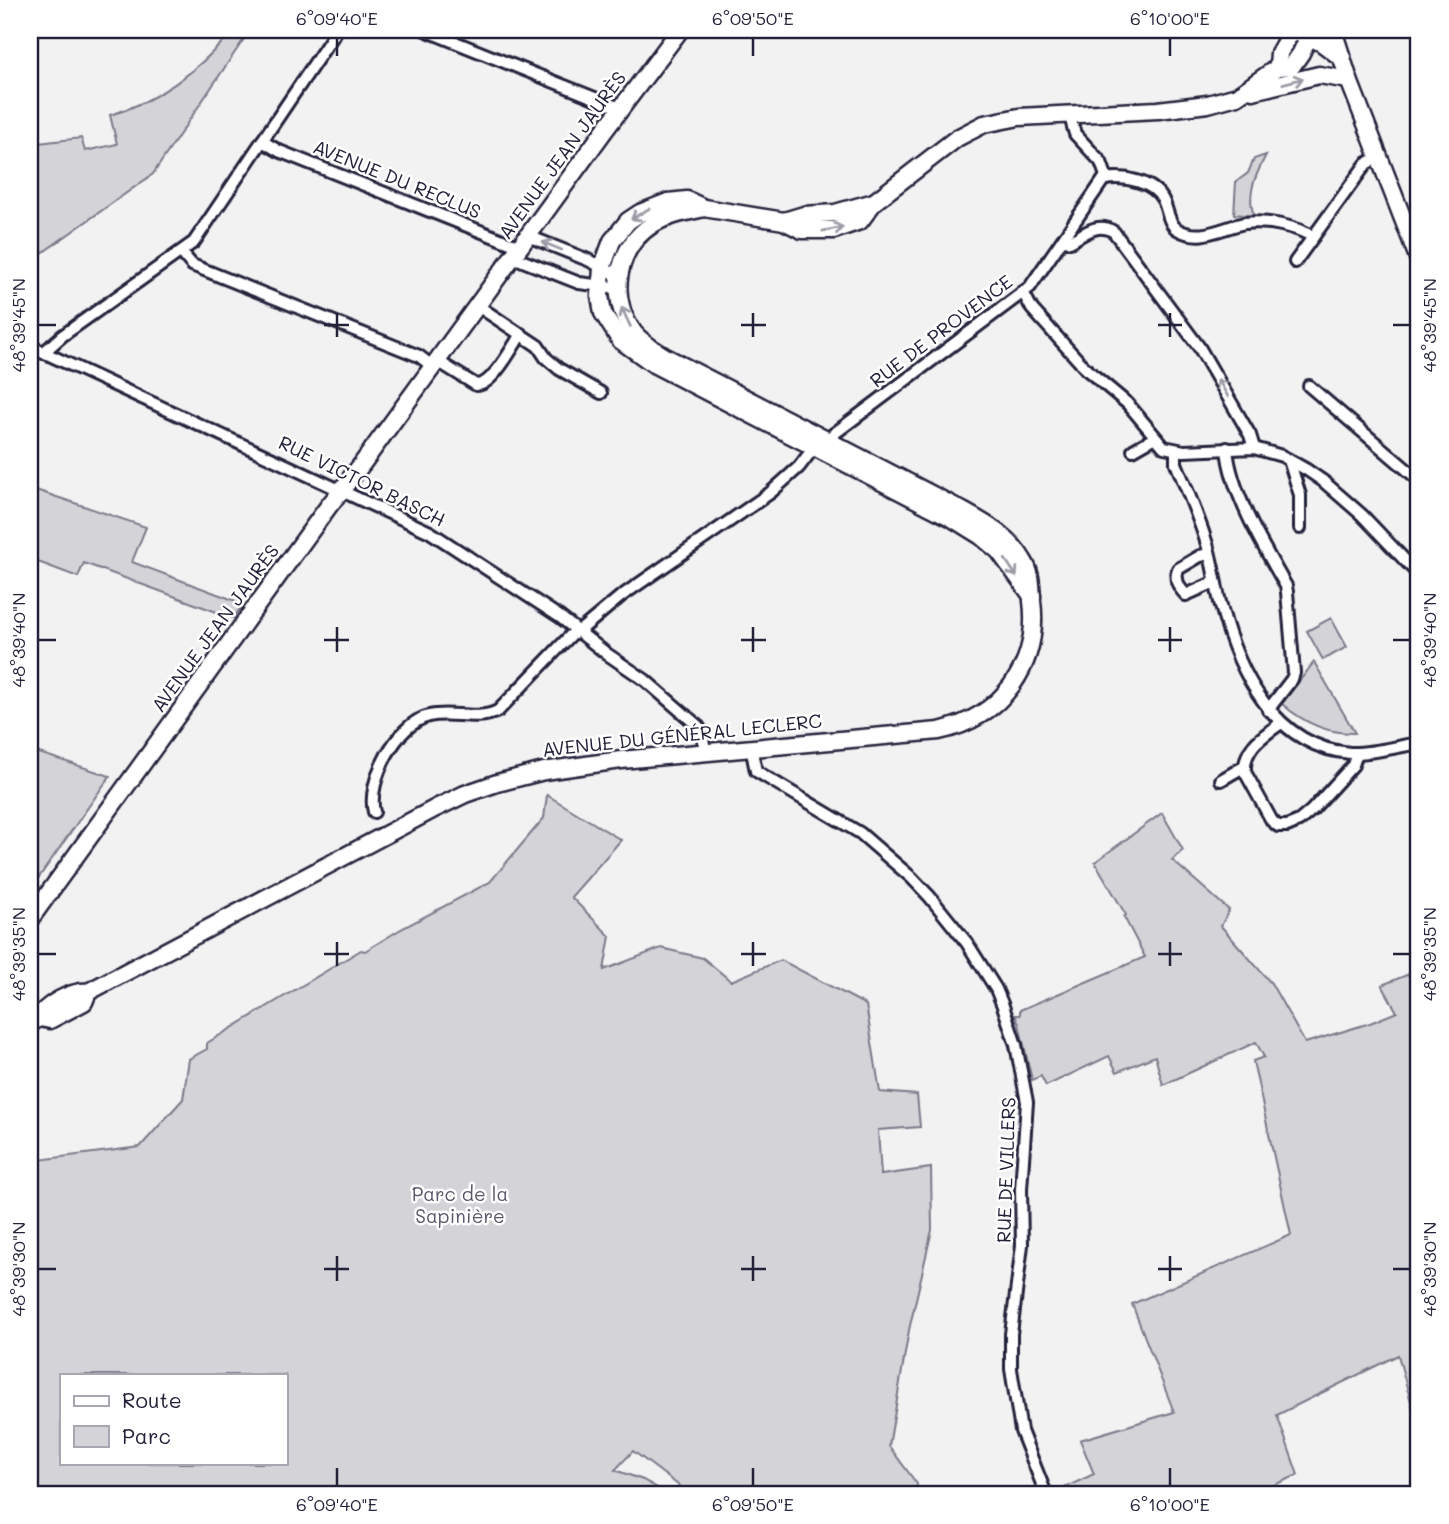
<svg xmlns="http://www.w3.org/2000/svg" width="1449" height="1524" viewBox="0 0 1449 1524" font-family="Mali,sans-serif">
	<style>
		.green { fill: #d3d3d8; stroke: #7a7a8a; stroke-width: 2; fill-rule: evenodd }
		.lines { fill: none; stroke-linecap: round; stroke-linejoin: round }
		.street-casing { stroke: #22223b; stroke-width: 16 }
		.secondary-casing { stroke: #22223b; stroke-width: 21 }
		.street { stroke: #fff; stroke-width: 10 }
		.secondary { stroke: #fff; stroke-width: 16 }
		.oneway { stroke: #9c9ca7 }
		.ticks { fill: none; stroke: #22223b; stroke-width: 2.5 }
		.labels { text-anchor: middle; stroke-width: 5; stroke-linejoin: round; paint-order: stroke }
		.street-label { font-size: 19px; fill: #22223b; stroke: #fff }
		.park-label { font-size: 19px; fill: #57576a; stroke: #fff }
		.neatline { fill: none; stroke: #22223b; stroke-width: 2.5 }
		.ticks-label { font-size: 18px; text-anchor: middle; fill: #22223b }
	</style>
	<rect width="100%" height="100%" fill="#f2f2f3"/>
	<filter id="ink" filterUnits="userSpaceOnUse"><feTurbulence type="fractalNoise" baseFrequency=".0143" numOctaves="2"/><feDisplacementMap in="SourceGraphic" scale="14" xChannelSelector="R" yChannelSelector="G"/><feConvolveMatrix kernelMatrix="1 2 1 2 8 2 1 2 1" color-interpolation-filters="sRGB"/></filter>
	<g filter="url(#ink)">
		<!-- green -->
		<g class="green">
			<path d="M 233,30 L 250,30 L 153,174 L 35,258 L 30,255 L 30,144 L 81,138 L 85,151 L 117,144 L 110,115 C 159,101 200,69 233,30 Z"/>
			<path d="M 1266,155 C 1256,175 1246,193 1254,216 L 1234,214 L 1236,182 L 1248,173 L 1254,159 Z"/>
			<polygon points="30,488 146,527 132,562 244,604 233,618 84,563 78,577 30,559"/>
			<polygon points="1331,618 1347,647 1323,660 1307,631"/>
			<path d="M 1314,662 L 1355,733 C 1327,734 1303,722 1282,704 Z"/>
			<polygon points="30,750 110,776 30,890"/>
			<path d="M 547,795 L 621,840 L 571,897 L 610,936 L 604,970 L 661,948 L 703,958 L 731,981 L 781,960 L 866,1005 L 880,1092 L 917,1095 L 920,1127 L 878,1130 L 881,1175 L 931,1168 L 932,1230 L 909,1330 L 889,1446 L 917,1484 L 916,1494 L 690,1494 L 633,1451 L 615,1470 L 643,1480 L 668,1494 L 30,1494 L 30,1231 L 35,1225 L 30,1161 L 140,1147 L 183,1099 L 189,1059 L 207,1049 L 207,1043 L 361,950 L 365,951 L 401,929 L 490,882 L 544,818 ZM 61,1375 L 285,1375 L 285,1463 L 61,1463 Z"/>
			<polygon points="1162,813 1183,850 1172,860 1229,910 1221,926 1271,983 1305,1043 1370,1023 1397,1012 1382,985 1419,970 1419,1431 1398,1355 1277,1415 1298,1475 1253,1494 1069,1494 1066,1487 1094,1474 1080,1440 1174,1412 1132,1304 1291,1235 1253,1061 1264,1057 1256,1042 1163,1085 1155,1056 1117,1072 1109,1056 1046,1086 1041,1076 1032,1080 1019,1024 1015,1015 1020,1015 1020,1010 1145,957 1124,917 1126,915 1095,862"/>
		</g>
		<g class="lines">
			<!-- street casing -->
			<g class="street-casing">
				<g id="street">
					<polyline points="425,30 622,109"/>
					<polyline points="262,141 279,151 520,247"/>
					<path d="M 1106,179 C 1124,176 1153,181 1163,200 C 1168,210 1168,223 1177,229 C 1200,243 1223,227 1245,223 C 1265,220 1296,226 1313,237"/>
					<polyline points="528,236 588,260 619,276"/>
					<path d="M 1064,239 L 1070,242 C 1084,234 1098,221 1114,232 L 1199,347 L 1250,435 L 1254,448"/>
					<path d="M 181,252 L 192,265 L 419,356 L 428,363 L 444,365 L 476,385 C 492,386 512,348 521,334"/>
					<polyline points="513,257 579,283 619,288"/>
					<polyline points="1295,262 1366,164 1380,156"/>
					<polyline points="1023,292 1032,309 1086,369 1128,404 1164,447 1184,451 1254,448 1282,456 1307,470 1323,481 1362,515 1419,575"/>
					<polyline points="478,306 538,346 546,358 559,369 601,393"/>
					<polyline points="30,346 430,532 560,617 607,654 645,680 698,726 702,732 705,751"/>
					<polyline points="43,353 62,336 194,242 337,30"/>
					<polyline points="1309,386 1419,480"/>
					<polyline points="827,439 1030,287 1034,281 1106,176 1101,162 1075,134 1069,113"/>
					<path d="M 1227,448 C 1230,491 1264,548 1286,586 L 1287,592 L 1294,673 L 1292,679 L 1268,710"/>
					<polyline points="1133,450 1154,438"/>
					<path d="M 1176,451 L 1176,463 C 1186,488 1197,513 1205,538 C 1213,560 1215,584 1221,606 C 1238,671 1274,747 1350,753 C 1370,754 1399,746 1419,743"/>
					<polyline points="1289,460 1300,495 1300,528"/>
					<path d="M 1209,554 L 1200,556 L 1178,569 C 1174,579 1179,588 1186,595 L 1215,582"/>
					<path d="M 1281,723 C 1264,736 1243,747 1245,772 L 1272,821 L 1278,826 L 1287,826 L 1299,821 L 1312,810 L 1353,765 L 1357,753"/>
					<polyline points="751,747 756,771 860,833 912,878 930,897 967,943 996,989 1003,1006 1016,1045 1027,1102 1021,1189 1022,1245 1011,1334 1011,1369 1021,1431 1046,1494"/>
					<polyline points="1221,780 1245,766"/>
					<path d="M 374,812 C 366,782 397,723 429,716 C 452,710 475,722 498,711 L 571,635 L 583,628 L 620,597 L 770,493 L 799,467 L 815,446"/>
				</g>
			</g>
			<!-- secondary casing -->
			<g class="secondary-casing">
				<g id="secondary">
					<polyline points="1294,30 1322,43 1342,58"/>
					<polyline points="1333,30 1349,80 1419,260"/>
					<polyline points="1278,67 1279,53 1292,30"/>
					<polyline points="1253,91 1319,75 1349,80"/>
					<polyline points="784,221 804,215 835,213 874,202"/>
					<polyline points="1032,596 999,551 981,536 952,518 655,365 620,340 603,313 600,296 602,268 612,241 628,221 640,213 668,202 687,200 704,208 784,221 802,230 834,230 860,221 874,202 957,138 984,124 1019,117 1158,110 1208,104 1237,96 1278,67 1292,66 1301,53 1312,30"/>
					<polyline points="30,919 328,507 362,464 604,131 680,30"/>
					<polyline points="40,1018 50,1020 84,1002 88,992"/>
					<path d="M 30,1024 C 42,1017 38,1015 46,1009 C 56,1000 76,990 88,992 L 436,808 L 465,794 L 497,783 L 544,771 L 621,760 L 939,731 C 1002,717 1040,665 1032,601 C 1031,585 1032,574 1023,560 C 1007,533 978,520 952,505 L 664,356 C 653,349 642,343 634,333 C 608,299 615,248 653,224 C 667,215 687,212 704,208"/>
				</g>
			</g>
			<!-- street -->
			<use href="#street" class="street"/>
			<!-- secondary -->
			<use href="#secondary" class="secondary"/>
		</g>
		<!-- one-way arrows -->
		<defs><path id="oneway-shaft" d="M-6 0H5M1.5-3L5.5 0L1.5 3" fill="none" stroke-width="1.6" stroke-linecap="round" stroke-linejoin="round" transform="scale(1.75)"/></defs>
		<g class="oneway">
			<use href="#oneway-shaft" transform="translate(1293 81) rotate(-15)"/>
			<use href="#oneway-shaft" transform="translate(640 214) rotate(149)"/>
			<use href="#oneway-shaft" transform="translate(833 229) rotate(-11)"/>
			<use href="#oneway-shaft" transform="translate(552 246) rotate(-158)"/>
			<use href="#oneway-shaft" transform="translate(626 317) rotate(-115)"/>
			<use href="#oneway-shaft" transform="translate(1223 388) rotate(-120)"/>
			<use href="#oneway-shaft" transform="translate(1011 568) rotate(57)"/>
		</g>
	</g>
	<!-- ticks -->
	<path class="ticks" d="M 337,38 L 337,56M 753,38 L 753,56M 1170,38 L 1170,56M 337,313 L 337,337M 753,313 L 753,337M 1170,313 L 1170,337M 38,325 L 56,325M 324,325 L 349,325M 741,325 L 766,325M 1158,325 L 1182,325M 1393,325 L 1410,325M 337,627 L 337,652M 753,627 L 753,652M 1170,627 L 1170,652M 38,640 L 56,640M 324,640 L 349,640M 741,640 L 766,640M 1158,640 L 1182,640M 1393,640 L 1410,640M 337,942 L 337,966M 753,942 L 753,966M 1170,942 L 1170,966M 38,954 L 56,954M 324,954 L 349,954M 741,954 L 766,954M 1158,954 L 1182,954M 1393,954 L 1410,954M 337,1256 L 337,1281M 753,1256 L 753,1281M 1170,1256 L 1170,1281M 38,1269 L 56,1269M 324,1269 L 349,1269M 741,1269 L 766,1269M 1158,1269 L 1182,1269M 1393,1269 L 1410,1269M 337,1468 L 337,1486M 753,1468 L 753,1486M 1170,1468 L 1170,1486"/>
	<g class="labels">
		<!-- street labels -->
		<g class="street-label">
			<text transform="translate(562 155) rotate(-54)" y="7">AVENUE JEAN JAURÈS</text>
			<text transform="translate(397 179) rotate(22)" y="7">AVENUE DU RECLUS</text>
			<text transform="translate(941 331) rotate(-37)" y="7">RUE DE PROVENCE</text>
			<text transform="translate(362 481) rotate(26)" y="7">RUE VICTOR BASCH</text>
			<text transform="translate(215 628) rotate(-54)" y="7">AVENUE JEAN JAURÈS</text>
			<text transform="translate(682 735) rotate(-6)" y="7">AVENUE DU GÉNÉRAL LECLERC</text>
			<text transform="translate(1006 1170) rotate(-88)" y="7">RUE DE VILLERS</text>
		</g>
		<!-- park labels -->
		<g class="park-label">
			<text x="460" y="1201">Parc de la<tspan x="460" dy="22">Sapinière</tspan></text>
		</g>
	</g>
	<!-- margin -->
	<rect width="1449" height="1524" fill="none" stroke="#fff" stroke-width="77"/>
	<!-- legend -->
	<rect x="60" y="1374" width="228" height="91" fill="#ffffff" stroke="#a7a7b1" stroke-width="2"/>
	<rect x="74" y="1396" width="35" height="10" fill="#ffffff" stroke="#a7a7b1" stroke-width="2"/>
	<text x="122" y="1408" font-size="21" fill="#22223b">Route</text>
	<rect x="74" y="1426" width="35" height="21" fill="#d3d3d8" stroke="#a7a7b1" stroke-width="2"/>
	<text x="122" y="1444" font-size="21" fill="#22223b">Parc</text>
	<rect x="38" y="38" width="1372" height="1448" class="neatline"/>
	<g class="ticks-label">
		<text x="337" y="25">6°09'40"E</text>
		<text x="753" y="25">6°09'50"E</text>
		<text x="1170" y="25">6°10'00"E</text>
		<text transform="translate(19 325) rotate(-90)" y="6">48°39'45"N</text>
		<text transform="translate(1430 325) rotate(-90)" y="6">48°39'45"N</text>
		<text transform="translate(19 640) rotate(-90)" y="6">48°39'40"N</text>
		<text transform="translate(1430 640) rotate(-90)" y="6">48°39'40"N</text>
		<text transform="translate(19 954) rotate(-90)" y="6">48°39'35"N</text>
		<text transform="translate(1430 954) rotate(-90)" y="6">48°39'35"N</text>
		<text transform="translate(19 1269) rotate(-90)" y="6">48°39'30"N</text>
		<text transform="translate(1430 1269) rotate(-90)" y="6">48°39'30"N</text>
		<text x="337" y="1511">6°09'40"E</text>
		<text x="753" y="1511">6°09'50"E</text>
		<text x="1170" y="1511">6°10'00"E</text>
	</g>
</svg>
